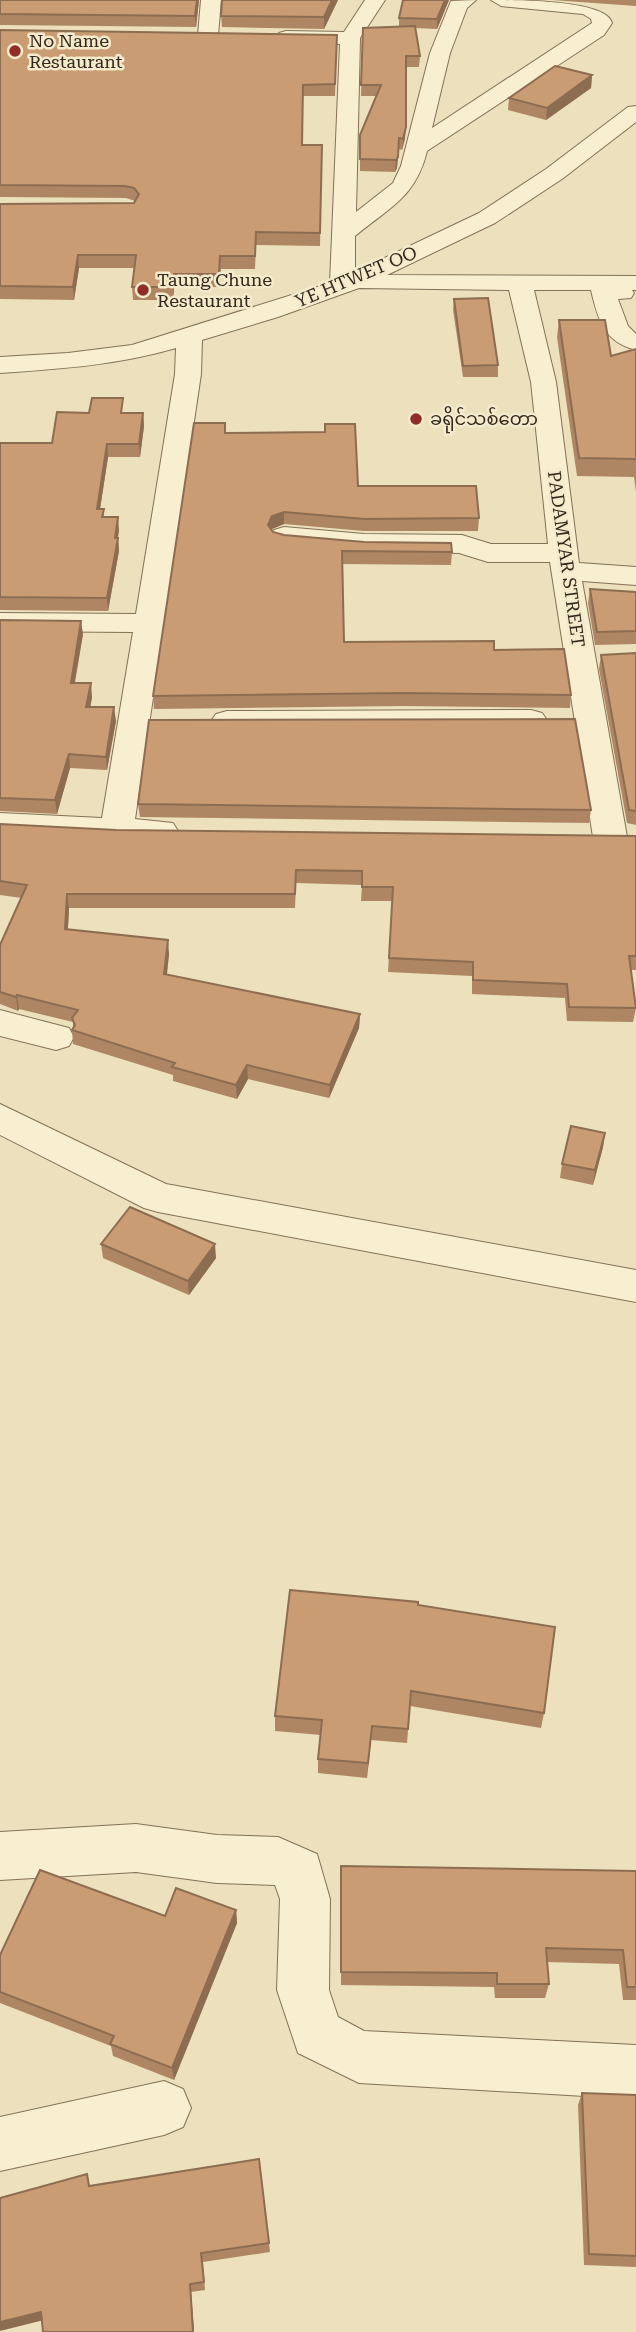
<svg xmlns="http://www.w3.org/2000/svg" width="636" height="2332" viewBox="0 0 636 2332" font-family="'Roboto Serif','Noto Sans Myanmar',serif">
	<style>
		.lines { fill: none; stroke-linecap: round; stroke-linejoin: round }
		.minor-casing { stroke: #847157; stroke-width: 2 }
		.minor { fill: #f8eed0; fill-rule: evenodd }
		.wall { fill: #ae8664 }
		.shaded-wall { fill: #8d6d51 }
		.building { fill: #ca9c74; stroke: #8d6d51; stroke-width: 2 }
		.poi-dot { fill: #912d28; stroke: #f4eacc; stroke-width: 2.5 }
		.labels { text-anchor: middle; stroke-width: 5; stroke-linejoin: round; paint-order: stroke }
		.far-poi-label { font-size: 18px; fill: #33281b; stroke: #f4eacc; text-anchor: start }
		.far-street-label { font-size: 18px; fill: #33281b; stroke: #f4eacc }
	</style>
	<rect width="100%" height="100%" fill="#ece0bd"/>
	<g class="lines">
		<!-- minor casing -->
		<g class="minor-casing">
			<g id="minor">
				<polygon points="201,0 221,0 218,35 215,39 201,39 198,35"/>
				<path d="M 365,0 L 385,0 L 360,38 L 356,212 L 393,183 L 401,166 L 430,53 L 451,1 L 476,0 L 467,8 L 450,53 L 432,128 L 592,23 L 591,19 L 583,14 L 501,6 L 491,0 C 516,0 607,0 612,23 L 604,35 L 427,151 C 416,197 390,207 355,236 L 355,272 L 479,213 L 546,169 L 628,107 L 636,106 L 636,122 L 562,179 L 495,223 L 387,275 L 636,276 L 636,290 L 632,290 L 634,293 L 631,298 L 618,299 L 628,326 L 636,334 L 636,350 C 604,342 598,320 591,290 L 534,290 L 556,382 L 579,563 L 636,567 L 636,585 L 582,581 L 627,837 L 622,845 L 610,848 L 598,845 L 593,837 L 550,562 L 488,562 L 459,553 L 364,552 L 284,545 L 274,542 L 270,536 L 274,530 L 284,527 L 364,534 L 462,535 L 491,544 L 548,544 L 531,382 L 509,290 L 359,288 L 278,317 L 202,340 L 201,374 L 135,819 L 173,823 L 178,831 L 173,839 L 161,842 L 0,835 L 0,813 L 102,818 L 133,632 L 0,631 L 0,613 L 136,614 L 175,374 L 176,348 C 118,365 60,369 0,373 L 0,357 L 68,353 L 132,345 L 330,283 L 340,44 L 286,43 L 279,41 L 276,37 L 279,33 L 286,31 L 344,32 Z"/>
				<polygon points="531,710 542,713 547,720 542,727 531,730 227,731 216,728 211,721 216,714 227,711"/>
				<polygon points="0,1010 69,1028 74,1037 69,1046 56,1050 0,1036"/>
				<polygon points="0,1104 166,1184 636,1270 636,1302 158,1212 144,1208 0,1135"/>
				<polygon points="136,1824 217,1835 278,1837 317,1854 330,1899 329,1990 338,2017 364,2031 636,2045 636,2099 359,2083 298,2053 277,1990 280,1899 275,1885 217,1883 136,1872 0,1880 0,1832"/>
				<polygon points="164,2081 183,2089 191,2108 183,2127 164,2135 0,2171 0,2117"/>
			</g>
		</g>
		<!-- minor -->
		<use href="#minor" class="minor"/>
	</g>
	<!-- wall -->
	<g class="wall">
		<polygon points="0,0 199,0 196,27 0,25"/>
		<polygon points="338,0 324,29 222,27 221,16"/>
		<polygon points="449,0 437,29 415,28 420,56 419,67 406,67 405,138 402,150 399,149 397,168 395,172 360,171 360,135 376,96 361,96 363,28 399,27 399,18"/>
		<polygon points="552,0 636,0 636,6"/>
		<polygon points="0,30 337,35 335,96 303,96 302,145 322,145 320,246 256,245 255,269 221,269 220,287 174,287 173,300 133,300 132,287 134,268 79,268 74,300 0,299 0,204 134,203 135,201 126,198 0,197"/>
		<polygon points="592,75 591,88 546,120 508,110 509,98"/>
		<polygon points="454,299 498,365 498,377 463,377 453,310"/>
		<polygon points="559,320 611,356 636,349 636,492 634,477 577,476 557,337"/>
		<polygon points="124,413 143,413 144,426 140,457 108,457 100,509 104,509 104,517 119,530 118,538 119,551 108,611 0,610 0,443 52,443"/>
		<polygon points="225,423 226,433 358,486 479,518 478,531 364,531 284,524 272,529 273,532 284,535 452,552 451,565 342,564 344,642 494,650 571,695 570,708 404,706 154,709 153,696"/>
		<polygon points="590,589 636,592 636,644 595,645 588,603"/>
		<polygon points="0,620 83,634 75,683 92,697 90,707 116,721 107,770 70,768 57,814 0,811"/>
		<polygon points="636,653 636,825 627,823 599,669 601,655"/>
		<polygon points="138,804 591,810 589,823 140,817"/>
		<polygon points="0,824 116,830 636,836 636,970 631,970 636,1008 633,1022 567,1021 565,998 472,994 472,976 388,972 392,901 361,901 362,885 296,883 295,908 69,908 68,929 169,954 167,975 360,1014 359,1028 329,1098 248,1079 237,1099 173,1081 173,1075 73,1044 72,1030 73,1027 73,1022 19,1009 18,1011 0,1004 0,945 22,898 0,895"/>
		<polygon points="605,1133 603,1147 593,1185 560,1178 562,1164"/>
		<polygon points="101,1244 216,1258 189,1295 103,1258"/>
		<polygon points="418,1605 544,1713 541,1728 410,1706 407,1743 371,1740 367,1778 318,1773 318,1759 321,1735 275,1731 275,1716"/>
		<polygon points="341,1866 636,1871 636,2000 623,2000 619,1964 547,1962 549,1984 545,1998 495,1998 494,1987 341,1985"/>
		<polygon points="236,1910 237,1923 174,2080 113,2056 111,2046 0,2003 0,1955 165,1916"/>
		<polygon points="582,2093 636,2095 636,2267 584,2265 578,2105"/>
		<polygon points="90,2186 269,2243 270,2252 203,2262 205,2290 191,2292 194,2332 43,2332"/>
	</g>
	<!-- shaded-wall -->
	<g class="shaded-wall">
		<polygon points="197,0 199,0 196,27 195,16"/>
		<polygon points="332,0 338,0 324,29 324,17"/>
		<polygon points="445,0 449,0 437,29 437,19"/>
		<polygon points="592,75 591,88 546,120 547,108"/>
		<polygon points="406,127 405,138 402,150 403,139"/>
		<polygon points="399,138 397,168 395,172 396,160"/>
		<polygon points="78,255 79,268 74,300 73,287"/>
		<polygon points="174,274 174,287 173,300 173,287"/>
		<polygon points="143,413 144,426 140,457 139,444"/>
		<polygon points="107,444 108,457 98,522 97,509"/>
		<polygon points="284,512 284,524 272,529 268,537 268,525 272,516"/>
		<polygon points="118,517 119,530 116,547 118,538 119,551 108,611 107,598"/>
		<polygon points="81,621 83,634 72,696 71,683"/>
		<polygon points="91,683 92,697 88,721 86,707"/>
		<polygon points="114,707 116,721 107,770 106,757"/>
		<polygon points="69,754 70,768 57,814 55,800"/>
		<polygon points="67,894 69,908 67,942 65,929"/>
		<polygon points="168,940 169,954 165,988 164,974"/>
		<polygon points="17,995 19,1009 18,1011 16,997"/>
		<polygon points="360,1014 359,1028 329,1098 330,1085"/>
		<polygon points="247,1065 248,1079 237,1099 236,1085"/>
		<polygon points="605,1133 603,1147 593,1185 595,1170"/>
		<polygon points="215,1244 216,1258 189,1295 188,1281"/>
		<polygon points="372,1726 371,1740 367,1778 368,1763"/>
		<polygon points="236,1910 237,1923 174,2080 172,2068"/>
		<polygon points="190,2284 191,2292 194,2332 193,2332"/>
		<polygon points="41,2312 44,2320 0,2331 0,2322"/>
	</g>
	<!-- building -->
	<g class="building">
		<polygon points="0,0 197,0 195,16 0,14"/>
		<polygon points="222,0 332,0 324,17 221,16"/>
		<polygon points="403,0 445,0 437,19 399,18"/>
		<polygon points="415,26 420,56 406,56 406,127 403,139 399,138 398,157 396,160 360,159 360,135 381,85 361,85 363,28"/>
		<polygon points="0,30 337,35 335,84 303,85 302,145 322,145 320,233 256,232 255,256 220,256 219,274 174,274 173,287 132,287 136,255 78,255 73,287 0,286 0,204 134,203 139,194 134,188 125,186 0,185"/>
		<polygon points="555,66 592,75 547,108 509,98"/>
		<polygon points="488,298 498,365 463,366 454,299"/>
		<polygon points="559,320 605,320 611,356 636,349 636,459 579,458"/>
		<polygon points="92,398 123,398 121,413 143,413 139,444 107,444 97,509 104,509 102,517 118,517 115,538 118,538 107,598 0,597 0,443 52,443 57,412 89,413"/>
		<polygon points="194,423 225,423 225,433 325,432 325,424 355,424 358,486 476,486 479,518 364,519 284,512 272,516 268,525 273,532 284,535 364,542 451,543 452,552 342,551 344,642 494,641 494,650 564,649 571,695 404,693 153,696"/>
		<polygon points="590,589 636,592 636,631 597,632"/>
		<polygon points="0,620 81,621 71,683 91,683 86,707 114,707 106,757 69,754 55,800 0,798"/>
		<polygon points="636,653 636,811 629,810 601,655"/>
		<polygon points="575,719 591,810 138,804 149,720"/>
		<polygon points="0,824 116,830 636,836 636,956 629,956 636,1008 569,1007 567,984 473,980 473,962 389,958 393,887 362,887 362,871 296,870 295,894 67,894 65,929 168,940 164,974 360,1014 330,1085 247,1065 236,1085 172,1067 175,1063 72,1030 75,1025 72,1018 78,1010 17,995 16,997 0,992 0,945 27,885 0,881"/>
		<polygon points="571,1126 605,1133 595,1170 562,1164"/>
		<polygon points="130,1207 215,1244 188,1281 101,1244"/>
		<polygon points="290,1590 418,1602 418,1605 555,1627 544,1713 411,1691 408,1729 372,1726 368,1763 318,1759 322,1720 275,1716"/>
		<polygon points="341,1866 636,1871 636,1987 627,1987 623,1950 546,1948 549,1984 497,1984 497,1973 341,1972"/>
		<polygon points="40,1870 165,1916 176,1888 236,1910 172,2068 110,2044 114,2036 0,1992 0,1955"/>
		<polygon points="582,2093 636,2095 636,2256 589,2254"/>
		<polygon points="259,2159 269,2243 201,2253 204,2282 190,2284 193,2332 43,2332 41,2312 0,2322 0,2198 87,2174 89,2186"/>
	</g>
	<!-- markers -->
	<g class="poi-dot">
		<circle cx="15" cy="51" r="7"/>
		<circle cx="143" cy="290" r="7"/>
		<circle cx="416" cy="419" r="7"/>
	</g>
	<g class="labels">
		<!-- far-poi labels -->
		<g class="far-poi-label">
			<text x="29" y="47">No Name<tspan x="29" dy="21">Restaurant</tspan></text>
			<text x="157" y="286">Taung Chune<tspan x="157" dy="21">Restaurant</tspan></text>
			<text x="430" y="425">ခရိုင်သစ်တော</text>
		</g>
		<!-- far-street labels -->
		<g class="far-street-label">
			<text transform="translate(356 277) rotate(-23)" y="6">YE HTWET OO</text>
			<text transform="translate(566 559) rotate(82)" y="6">PADAMYAR STREET</text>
		</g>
	</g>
</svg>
